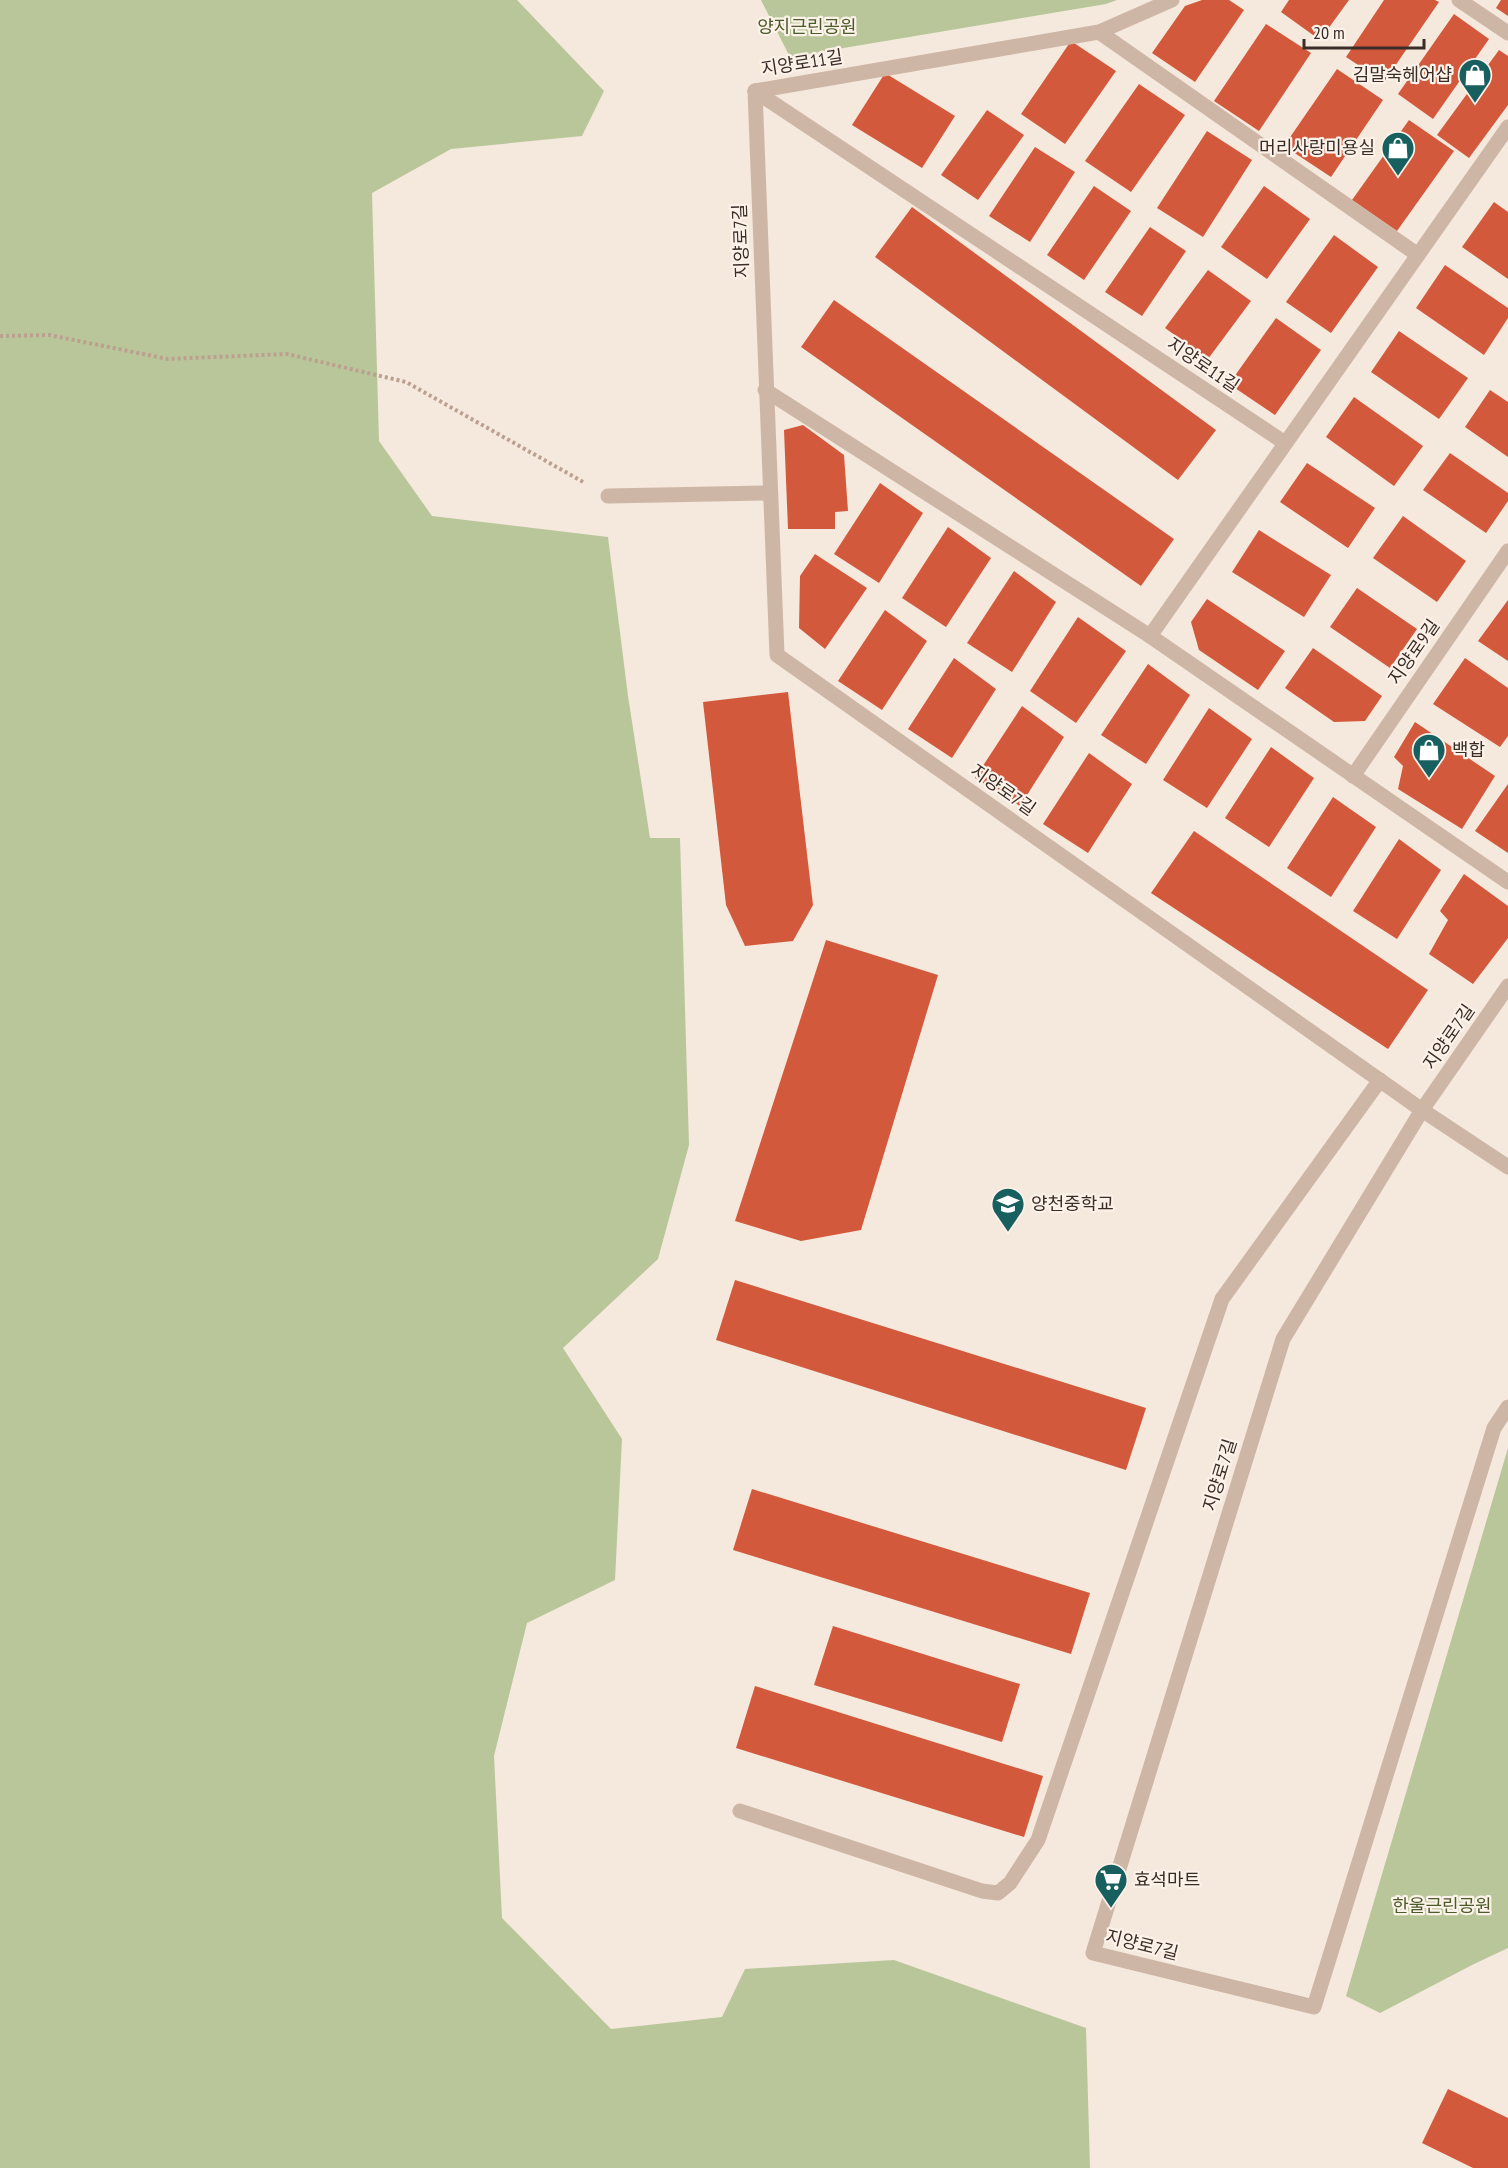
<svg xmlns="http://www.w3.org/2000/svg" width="1508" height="2168" viewBox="0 0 1508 2168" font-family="'PT Sans Narrow','Noto Sans KR',sans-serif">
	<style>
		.green { fill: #b9c69a }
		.building { fill: #d3593c }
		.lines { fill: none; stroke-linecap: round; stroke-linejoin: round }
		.path { stroke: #bba090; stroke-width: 4; stroke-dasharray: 3 3; stroke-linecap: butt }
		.service { stroke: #ceb6a6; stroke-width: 15 }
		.minor { stroke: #ceb6a6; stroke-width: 15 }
		.labels { text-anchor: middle; stroke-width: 4.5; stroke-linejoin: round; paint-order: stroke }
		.park-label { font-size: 18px; fill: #4b5b29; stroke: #fcf2e9 }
		.street-label { font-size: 18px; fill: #3a2d28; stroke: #fcf2e9 }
		.poi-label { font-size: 18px; fill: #3a2d28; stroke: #fcf2e9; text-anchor: start }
	</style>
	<rect width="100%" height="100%" fill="#f5e8dc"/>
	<!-- green -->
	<g class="green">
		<polygon points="0,0 517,0 604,91 582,136 451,149 372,193 379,441 432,516 608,537 628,696 650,838 680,838 689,1145 658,1259 563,1348 622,1439 615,1580 527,1623 494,1756 502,1918 611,2029 722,2017 745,1969 894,1960 1086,2028 1090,2168 0,2168"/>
		<polygon points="761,0 1117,0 1106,4 790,57"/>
		<polygon points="1508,1448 1508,1948 1474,1964 1380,2013 1346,1996"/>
	</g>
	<!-- building -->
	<g class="building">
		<polygon points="1202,0 1229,0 1244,10 1195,82 1152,53 1185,6"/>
		<polygon points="1289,0 1349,0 1320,40 1281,12"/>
		<polygon points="1384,0 1435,0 1439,2 1384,82 1346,57"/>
		<polygon points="1501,0 1508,0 1508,16 1496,8"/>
		<polygon points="1454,14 1489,39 1433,119 1398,94"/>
		<polygon points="1266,24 1311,53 1259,131 1214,101"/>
		<polygon points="1071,41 1116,71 1065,144 1021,114"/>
		<polygon points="1499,50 1508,56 1508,105 1469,158 1437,135"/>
		<polygon points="1337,69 1383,100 1331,177 1284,146"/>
		<polygon points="885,73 955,116 922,168 852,125"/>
		<polygon points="1139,84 1185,115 1131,192 1085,161"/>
		<polygon points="987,110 1024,135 978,200 941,175"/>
		<polygon points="1409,120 1454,151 1397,231 1352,200"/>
		<polygon points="1207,131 1252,160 1203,237 1157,208"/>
		<polygon points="1035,147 1075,172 1030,242 989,216"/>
		<polygon points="1094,186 1131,211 1084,280 1047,255"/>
		<polygon points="1264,186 1310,219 1267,279 1221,247"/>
		<polygon points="1494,202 1508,212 1508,279 1462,247"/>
		<polygon points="912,207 1216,430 1178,480 875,257"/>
		<polygon points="1150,227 1186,251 1142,316 1105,292"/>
		<polygon points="1334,235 1378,267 1331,333 1286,302"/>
		<polygon points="1445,265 1508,308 1508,318 1484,355 1416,308"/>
		<polygon points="1208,270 1251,301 1208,359 1165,328"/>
		<polygon points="834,300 1174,539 1141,586 801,347"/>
		<polygon points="1276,318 1321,350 1275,415 1229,384"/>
		<polygon points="1399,331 1468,378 1439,419 1371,372"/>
		<polygon points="1490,390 1508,402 1508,457 1465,427"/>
		<polygon points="1354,397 1423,446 1394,486 1326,437"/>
		<polygon points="803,425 844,455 848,511 835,512 835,529 788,529 784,430"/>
		<polygon points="1450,453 1508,493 1508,501 1486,533 1423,490"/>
		<polygon points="1307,463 1375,508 1348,548 1280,502"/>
		<polygon points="880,483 923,513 879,583 834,554"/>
		<polygon points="1403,516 1466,561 1437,602 1373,558"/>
		<polygon points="948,527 991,558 946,627 902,598"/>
		<polygon points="1259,530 1331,575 1304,617 1232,572"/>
		<polygon points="815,554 867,588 825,649 799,628 800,576"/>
		<polygon points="1014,571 1056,602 1012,672 967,643"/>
		<polygon points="1357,588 1417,629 1390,668 1330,627"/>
		<polygon points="1207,599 1285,651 1258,690 1199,650 1191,622"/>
		<polygon points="1508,600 1508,661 1478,641"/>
		<polygon points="885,610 927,641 882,710 838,681"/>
		<polygon points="1078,617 1126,651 1076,723 1030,691"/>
		<polygon points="1313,648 1382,696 1365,721 1334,722 1285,688"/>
		<polygon points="954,658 996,689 952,758 908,729"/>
		<polygon points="1465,658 1508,688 1508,736 1500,747 1433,704"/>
		<polygon points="1148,664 1190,695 1146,764 1101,735"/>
		<polygon points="788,692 813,905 793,941 745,946 726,905 703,702"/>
		<polygon points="1022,706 1064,737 1020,806 975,778"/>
		<polygon points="1209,708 1252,739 1207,808 1163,780"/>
		<polygon points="1415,722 1495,776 1462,829 1398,789 1403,766 1394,757"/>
		<polygon points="1271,747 1314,778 1269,847 1225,818"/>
		<polygon points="1089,753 1132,784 1088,853 1043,824"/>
		<polygon points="1508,784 1508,853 1475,831"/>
		<polygon points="1333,797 1376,827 1331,897 1287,868"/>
		<polygon points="1194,831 1428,990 1388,1049 1151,893"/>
		<polygon points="1399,839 1441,870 1397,939 1353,911"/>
		<polygon points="1464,874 1508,906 1508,938 1473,984 1429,954 1448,920 1440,911"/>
		<polygon points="826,940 938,975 861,1230 801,1241 735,1221"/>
		<polygon points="735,1280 1146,1408 1126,1470 716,1340"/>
		<polygon points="752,1489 1090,1593 1071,1654 733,1550"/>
		<polygon points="833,1626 1020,1684 1002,1742 814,1685"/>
		<polygon points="755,1686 1043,1776 1024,1837 736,1748"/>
		<polygon points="1448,2089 1508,2118 1508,2168 1473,2168 1422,2143"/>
	</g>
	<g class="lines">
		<!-- path -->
		<polyline class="path" points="0,336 49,335 168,359 287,354 406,382 585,483"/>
		<!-- service -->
		<g class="service">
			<polyline points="608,496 770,493"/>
			<polyline points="740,1811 982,1891 998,1893 1010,1883 1038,1840 1222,1299 1380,1080"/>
		</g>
		<!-- minor -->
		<g class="minor">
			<polyline points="1459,0 1508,33"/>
			<polyline points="1099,32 1418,255"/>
			<polyline points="755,91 777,655 1422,1110 1508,986"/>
			<polyline points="755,91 1285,443"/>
			<polyline points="755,91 1099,32 1172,0"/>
			<polyline points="765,390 1150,636 1508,882"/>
			<polyline points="1150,636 1508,127"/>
			<polyline points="1353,776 1508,551"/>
			<polyline points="1508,1167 1422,1110 1283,1339 1093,1953 1314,2007 1494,1428 1508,1407"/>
		</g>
	</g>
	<!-- icons -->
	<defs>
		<g id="shop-pin" transform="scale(1.725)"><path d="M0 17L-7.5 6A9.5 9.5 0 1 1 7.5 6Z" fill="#185f60" stroke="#fcf2e9"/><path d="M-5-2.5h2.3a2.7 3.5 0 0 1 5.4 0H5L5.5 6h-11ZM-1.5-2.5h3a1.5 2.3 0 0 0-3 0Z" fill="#fff"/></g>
		<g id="school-pin" transform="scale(1.725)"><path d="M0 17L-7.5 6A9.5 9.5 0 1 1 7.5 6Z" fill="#185f60" stroke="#fcf2e9"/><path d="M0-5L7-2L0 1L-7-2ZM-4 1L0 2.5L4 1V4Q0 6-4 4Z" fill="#fff"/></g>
		<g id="supermarket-pin" transform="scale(1.725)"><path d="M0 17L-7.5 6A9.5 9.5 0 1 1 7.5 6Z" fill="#185f60" stroke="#fcf2e9"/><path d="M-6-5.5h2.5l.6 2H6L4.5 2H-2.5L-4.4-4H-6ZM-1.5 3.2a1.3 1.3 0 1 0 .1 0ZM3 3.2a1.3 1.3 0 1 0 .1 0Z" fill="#fff"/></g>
	</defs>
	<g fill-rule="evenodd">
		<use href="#shop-pin" x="1475" y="75"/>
		<use href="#shop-pin" x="1398" y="148"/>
		<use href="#shop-pin" x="1429" y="750"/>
		<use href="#school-pin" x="1008" y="1204"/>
		<use href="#supermarket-pin" x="1111" y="1880"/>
	</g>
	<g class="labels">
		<!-- park labels -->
		<g class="park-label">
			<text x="807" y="33">양지근린공원</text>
			<text x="1442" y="1912">한울근린공원</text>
		</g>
		<!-- street labels -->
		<g class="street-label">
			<text transform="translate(802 63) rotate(-9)" y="6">지양로11길</text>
			<text transform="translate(741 241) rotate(-92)" y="6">지양로7길</text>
			<text transform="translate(1203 365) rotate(34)" y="6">지양로11길</text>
			<text transform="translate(1414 652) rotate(-55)" y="6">지양로9길</text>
			<text transform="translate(1003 790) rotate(35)" y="6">지양로7길</text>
			<text transform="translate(1449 1037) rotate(-55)" y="6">지양로7길</text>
			<text transform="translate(1220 1475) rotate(-73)" y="6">지양로7길</text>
			<text transform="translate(1142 1945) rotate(14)" y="6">지양로7길</text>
		</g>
		<!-- poi labels -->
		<g class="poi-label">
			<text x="1452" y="81" text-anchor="end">김말숙헤어샵</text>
			<text x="1375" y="154" text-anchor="end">머리사랑미용실</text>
			<text x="1452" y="756">백합</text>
			<text x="1031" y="1210">양천중학교</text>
			<text x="1134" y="1886">효석마트</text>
		</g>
	</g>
	<!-- scale -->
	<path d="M1304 39v9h120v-9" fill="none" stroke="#3a2d28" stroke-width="3"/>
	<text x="1313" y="39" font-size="18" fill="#3a2d28" stroke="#fcf2e9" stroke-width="4.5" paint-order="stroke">20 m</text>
</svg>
